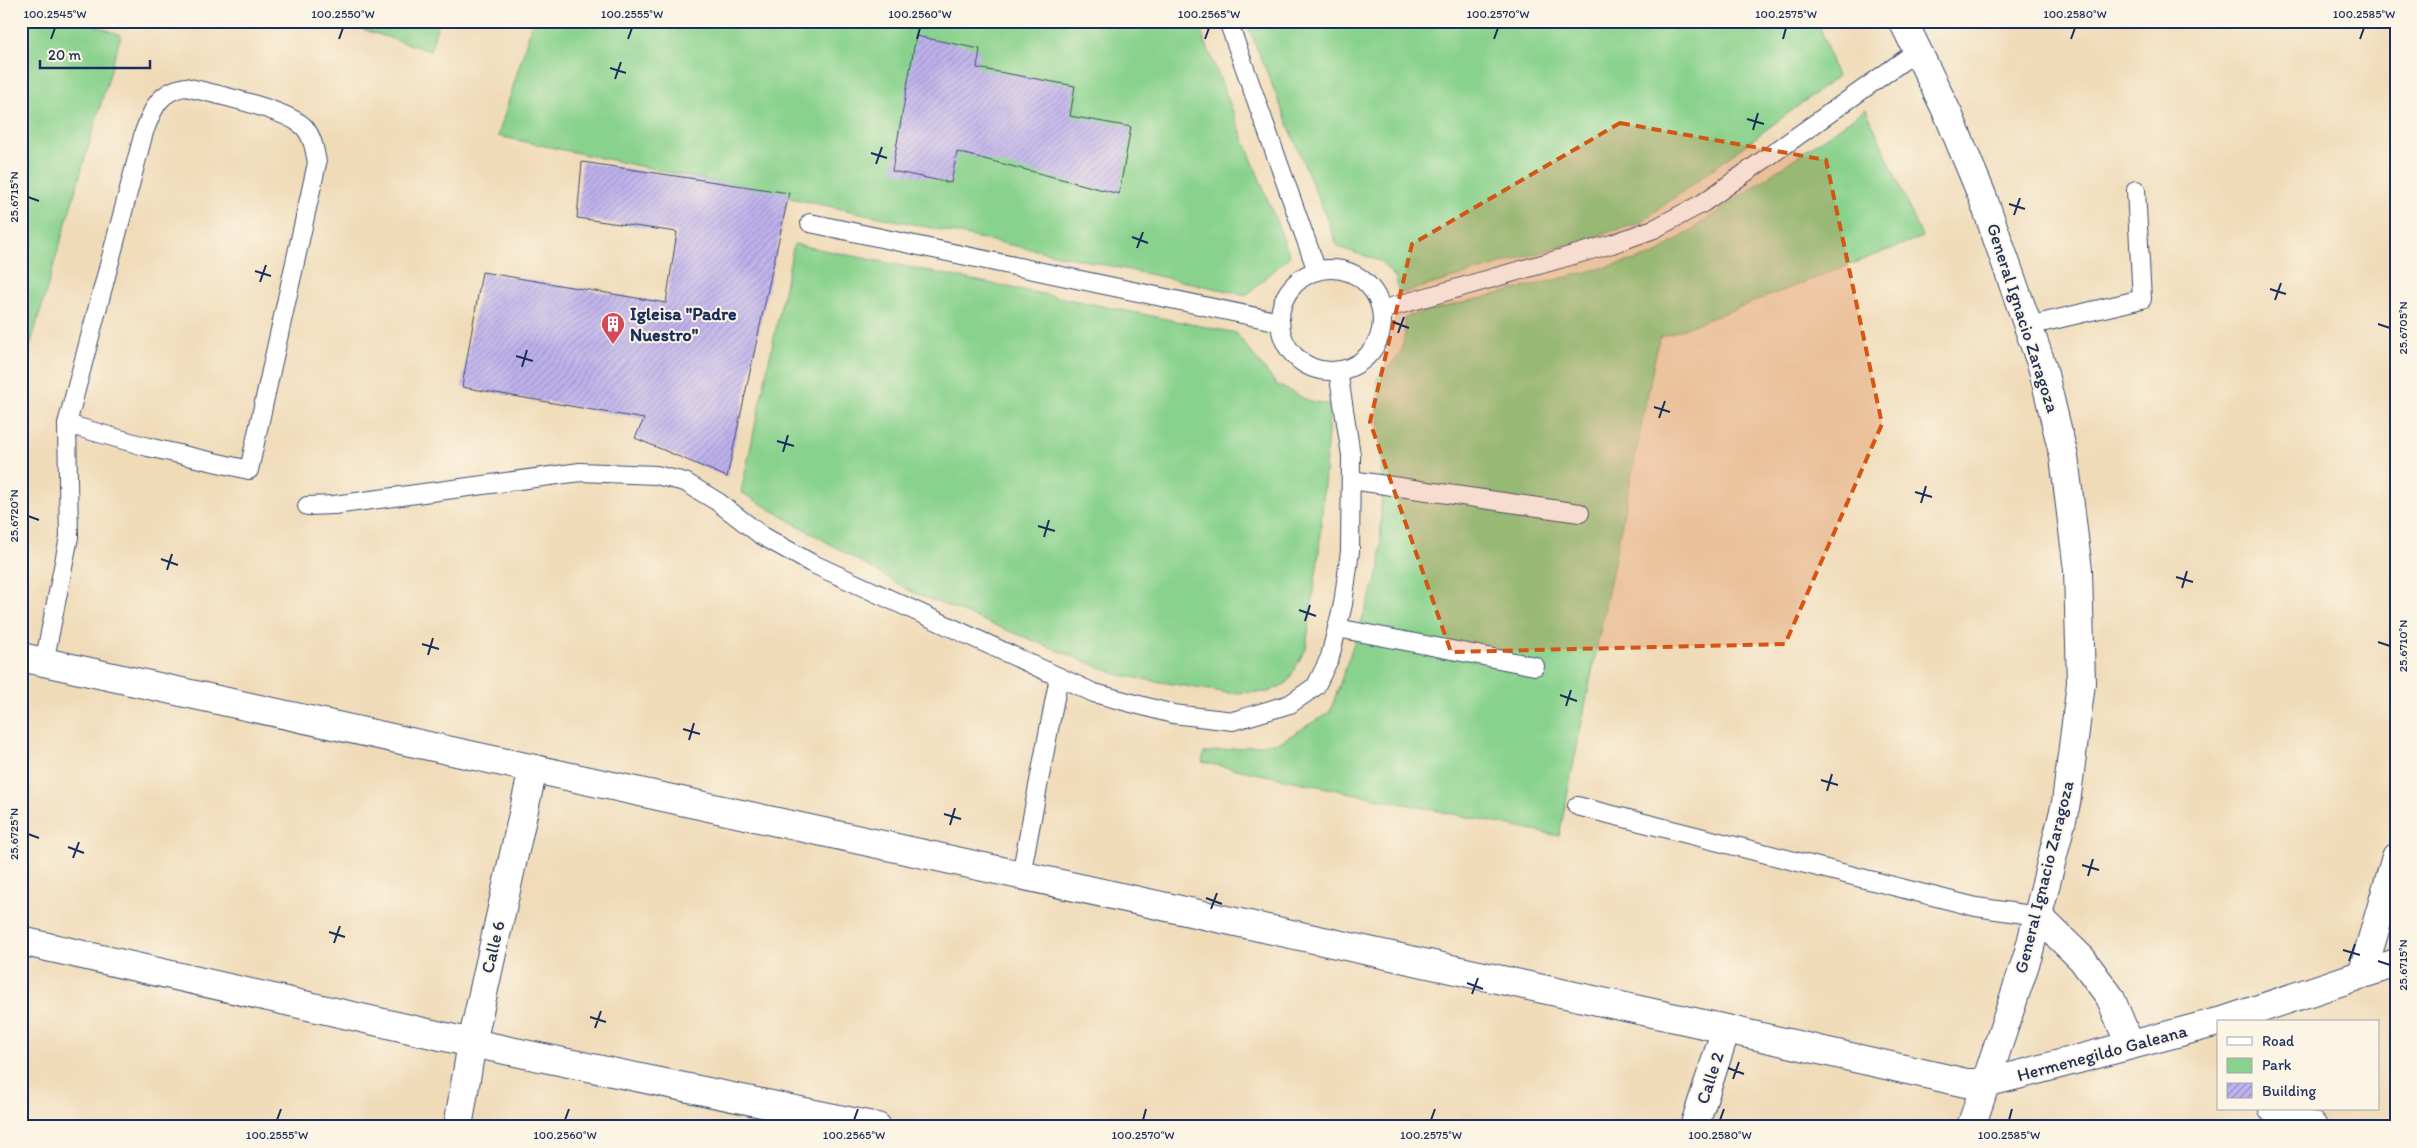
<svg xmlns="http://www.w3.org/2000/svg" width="2417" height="1148" viewBox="0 0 2417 1148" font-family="Itim,sans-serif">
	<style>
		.green { fill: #89d28d; stroke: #528076 }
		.building { fill: url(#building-hatch) }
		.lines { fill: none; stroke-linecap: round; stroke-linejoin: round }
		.lane-casing { stroke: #3b496c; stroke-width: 20 }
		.street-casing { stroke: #3b496c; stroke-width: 30 }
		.lane { stroke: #fff; stroke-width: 18 }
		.street { stroke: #fff; stroke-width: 28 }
		.marked { fill: #d45514; fill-opacity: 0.2; stroke: #d45514; stroke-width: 4; stroke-dasharray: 10 6; stroke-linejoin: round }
		.ticks { fill: none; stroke: #1b2f5e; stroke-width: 2 }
		.labels { text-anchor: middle; stroke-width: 4; stroke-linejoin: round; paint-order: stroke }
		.poi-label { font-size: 18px; font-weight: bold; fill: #1b2f5e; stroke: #fcf5e5; text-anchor: start }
		.street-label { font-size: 18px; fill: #1b2f5e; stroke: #fcf5e5 }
		.neatline { fill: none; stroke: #1b2f5e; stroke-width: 2 }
		.ticks-label { font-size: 12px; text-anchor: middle; fill: #1b2f5e }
	</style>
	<defs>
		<pattern id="building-hatch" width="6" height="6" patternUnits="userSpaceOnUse" patternTransform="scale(1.25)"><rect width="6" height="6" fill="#bfb2ed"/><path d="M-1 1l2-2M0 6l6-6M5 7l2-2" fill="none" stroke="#9a91c3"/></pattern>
	</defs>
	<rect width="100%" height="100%" fill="#fcf5e5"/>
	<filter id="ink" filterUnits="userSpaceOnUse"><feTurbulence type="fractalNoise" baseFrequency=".02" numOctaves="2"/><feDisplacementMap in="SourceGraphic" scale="10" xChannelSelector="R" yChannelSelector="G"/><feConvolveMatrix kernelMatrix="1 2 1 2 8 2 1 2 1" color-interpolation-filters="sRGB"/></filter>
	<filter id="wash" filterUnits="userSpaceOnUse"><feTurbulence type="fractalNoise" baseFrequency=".0096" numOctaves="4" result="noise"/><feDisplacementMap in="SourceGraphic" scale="20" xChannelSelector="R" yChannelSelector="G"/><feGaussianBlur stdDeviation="1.12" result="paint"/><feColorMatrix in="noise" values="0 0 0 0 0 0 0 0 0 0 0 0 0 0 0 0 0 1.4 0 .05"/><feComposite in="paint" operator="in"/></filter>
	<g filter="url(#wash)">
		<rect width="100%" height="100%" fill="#f0dbb9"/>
		<!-- green -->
		<g class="green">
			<polygon points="21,21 83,21 121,35 21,377"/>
			<polygon points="337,21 439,21 430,51"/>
			<polygon points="533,21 1197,21 1290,256 1247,295 498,136"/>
			<polygon points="1246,21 1818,21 1837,77 1640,223 1399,294 1396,278 1380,261 1338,247"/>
			<path d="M 1866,109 L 1922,237 L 1659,338 L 1559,836 L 1202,762 L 1204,753 L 1280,742 L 1330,712 L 1380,568 L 1382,467 L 1377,378 C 1402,355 1405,353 1405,317 L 1655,255 Z"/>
			<polygon points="794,244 1236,333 1276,384 1311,402 1330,404 1319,552 1306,648 1287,683 1268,692 1227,693 1119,675 912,592 741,492"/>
		</g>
		<g id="blocks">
			<!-- building -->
			<g class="building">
				<polygon points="916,36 980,49 977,68 1075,86 1070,116 1131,127 1119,194 957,152 951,183 892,171"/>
				<polygon points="582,162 789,193 727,477 635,438 644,419 462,387 482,272 666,303 677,232 577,218"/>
			</g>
		</g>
	</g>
	<g filter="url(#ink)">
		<use href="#blocks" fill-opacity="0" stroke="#3b496c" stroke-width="1"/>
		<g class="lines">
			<!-- lane casing -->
			<g class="lane-casing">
				<g id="lane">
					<polyline points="1228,21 1317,271"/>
					<polyline points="810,223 1280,322"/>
					<circle cx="1331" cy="320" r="51"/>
					<polyline points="1381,310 1612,244 1654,229 1703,203 1917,51"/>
					<polyline points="2028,326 2142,299 2136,190"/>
					<polyline points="1351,480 1580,513"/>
					<polyline points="307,506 334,505 580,472 656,475 685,482 718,502 761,535 811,563 1094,693 1173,714 1233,721 1290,704 1316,686 1330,657 1343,604 1350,551 1351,455 1338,371"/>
					<polyline points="1337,628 1535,666"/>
					<path d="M 44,663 L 69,537 L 67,424 L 144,132 C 153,109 158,92 185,87 C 211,93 290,110 305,128 C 313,138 315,151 317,163 L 249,470 L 148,447 L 67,424"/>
					<polyline points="1577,806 1976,907 2038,916"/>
					<polyline points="1021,875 1059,677"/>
				</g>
			</g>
			<!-- street casing -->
			<g class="street-casing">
				<g id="street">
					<polyline points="1903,21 1949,116 1983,198 2042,366 2064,457 2078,570 2081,683 2066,803 2028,955 1971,1127"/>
					<polyline points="21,657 1726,1029 1966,1083 1985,1083 2026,1073 2218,1022"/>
					<polyline points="2038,916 2082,959 2110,997 2130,1045"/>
					<polyline points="21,941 472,1043 877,1127"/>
					<polyline points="2362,974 2396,857"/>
					<polyline points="2220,1022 2396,963"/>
					<polyline points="2273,1109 2290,1120 2313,1127"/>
					<polyline points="458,1127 472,1043 533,769"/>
					<polyline points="1694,1127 1726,1029"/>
				</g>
			</g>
			<!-- lane -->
			<use href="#lane" class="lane"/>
			<!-- street -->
			<use href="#street" class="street"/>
		</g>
	</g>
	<!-- marked area -->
	<path class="marked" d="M 1620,123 L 1826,160 L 1882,424 L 1785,644 L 1451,652 L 1370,422 L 1412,244 Z"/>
	<!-- ticks -->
	<path class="ticks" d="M 51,39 L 55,28M 339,39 L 343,28M 628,39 L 632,28M 917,39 L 920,28M 1205,39 L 1209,28M 1494,39 L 1498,28M 1783,39 L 1786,28M 2071,39 L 2075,28M 2360,39 L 2364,28M 610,68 L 626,73M 615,79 L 621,62M 1747,119 L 1764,124M 1753,130 L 1758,113M 871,153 L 887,158M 876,164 L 882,147M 28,197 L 39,201M 2009,204 L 2025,209M 2014,215 L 2020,198M 1132,237 L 1148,243M 1137,248 L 1143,232M 255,271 L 271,276M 260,282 L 266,265M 2270,289 L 2286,294M 2275,300 L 2281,283M 1393,322 L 1409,328M 2378,324 L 2390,328M 1398,333 L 1404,317M 516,356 L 533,361M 522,367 L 527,350M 1654,407 L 1670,412M 1659,418 L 1665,401M 777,441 L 794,446M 783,452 L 788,435M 1915,492 L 1932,497M 1921,503 L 1926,486M 28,516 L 39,520M 1038,526 L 1055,531M 1044,537 L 1049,520M 161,559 L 178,565M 167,570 L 172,554M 2176,577 L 2193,582M 2182,588 L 2187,571M 1299,610 L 1316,616M 1305,621 L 1310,605M 2378,642 L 2390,646M 422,644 L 439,649M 428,655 L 433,638M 1560,695 L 1577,701M 1566,706 L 1571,690M 683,729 L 700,734M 689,740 L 694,723M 1821,780 L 1838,785M 1827,791 L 1832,774M 944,814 L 961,819M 950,825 L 955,808M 28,834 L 39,838M 68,847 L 84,853M 73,858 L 79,842M 2082,865 L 2099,870M 2088,876 L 2093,859M 1206,898 L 1222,904M 1211,909 L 1217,893M 329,932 L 345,937M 334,943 L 340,926M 2343,950 L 2360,955M 2349,961 L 2355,944M 2378,961 L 2390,965M 1467,983 L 1483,989M 1472,994 L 1478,978M 590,1017 L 606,1022M 595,1028 L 601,1011M 1728,1068 L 1744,1074M 1733,1079 L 1739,1062M 277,1120 L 281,1109M 565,1120 L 569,1109M 854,1120 L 858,1109M 1143,1120 L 1146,1109M 1431,1120 L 1435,1109M 1720,1120 L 1724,1109M 2009,1120 L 2012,1109"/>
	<!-- icons -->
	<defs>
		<g id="building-pin" transform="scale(1.25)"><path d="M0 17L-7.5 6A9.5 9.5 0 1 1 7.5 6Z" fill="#d1495b" stroke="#fcf5e5"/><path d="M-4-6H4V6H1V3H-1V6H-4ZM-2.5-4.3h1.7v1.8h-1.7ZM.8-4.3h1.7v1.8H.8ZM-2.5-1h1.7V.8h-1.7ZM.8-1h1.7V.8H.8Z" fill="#fff"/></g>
	</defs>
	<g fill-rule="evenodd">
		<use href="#building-pin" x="613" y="324"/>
	</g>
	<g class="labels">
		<!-- poi labels -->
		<g class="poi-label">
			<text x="630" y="320">Igleisa "Padre<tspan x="630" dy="21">Nuestro"</tspan></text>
		</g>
		<!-- street labels -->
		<g class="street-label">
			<text transform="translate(2023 318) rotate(72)" y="6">General Ignacio Zaragoza</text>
			<text transform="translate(2044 877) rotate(-76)" y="6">General Ignacio Zaragoza</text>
			<text transform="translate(493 947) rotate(-77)" y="6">Calle 6</text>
			<text transform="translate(2102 1053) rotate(-15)" y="6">Hermenegildo Galeana</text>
			<text transform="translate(1710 1078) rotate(-72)" y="6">Calle 2</text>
		</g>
	</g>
	<!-- margin -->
	<rect width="2417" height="1148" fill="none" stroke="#fcf5e5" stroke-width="55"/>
	<!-- legend -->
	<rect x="2217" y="1020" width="162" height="90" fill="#fcf5e5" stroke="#a2a6af"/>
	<rect x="2227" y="1037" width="25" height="8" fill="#ffffff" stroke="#a2a6af"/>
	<text x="2262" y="1046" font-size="15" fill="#1b2f5e">Road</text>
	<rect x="2227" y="1058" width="25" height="15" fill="#89d28d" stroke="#a2a6af"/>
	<text x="2262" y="1070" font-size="15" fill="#1b2f5e">Park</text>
	<rect x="2227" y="1083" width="25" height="15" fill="url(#building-hatch)" stroke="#a2a6af"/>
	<text x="2262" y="1096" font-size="15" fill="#1b2f5e">Building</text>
	<!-- scale -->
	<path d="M40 60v8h110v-8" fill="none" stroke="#1b2f5e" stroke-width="2.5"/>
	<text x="48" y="60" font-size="15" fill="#1b2f5e" stroke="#fcf5e5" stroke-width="4" paint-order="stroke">20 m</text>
	<rect x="28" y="28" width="2362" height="1092" class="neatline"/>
	<g class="ticks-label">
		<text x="55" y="18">100.2545°W</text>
		<text x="343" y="18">100.2550°W</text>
		<text x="632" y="18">100.2555°W</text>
		<text x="920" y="18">100.2560°W</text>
		<text x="1209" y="18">100.2565°W</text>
		<text x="1498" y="18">100.2570°W</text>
		<text x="1786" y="18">100.2575°W</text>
		<text x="2075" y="18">100.2580°W</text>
		<text x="2364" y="18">100.2585°W</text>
		<text transform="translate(14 197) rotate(-90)" y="4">25.6715°N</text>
		<text transform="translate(2403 328) rotate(-90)" y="4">25.6705°N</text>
		<text transform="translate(14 516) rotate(-90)" y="4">25.6720°N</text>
		<text transform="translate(2403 646) rotate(-90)" y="4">25.6710°N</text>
		<text transform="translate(14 834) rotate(-90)" y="4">25.6725°N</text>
		<text transform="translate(2403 965) rotate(-90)" y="4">25.6715°N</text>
		<text x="277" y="1139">100.2555°W</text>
		<text x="565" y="1139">100.2560°W</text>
		<text x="854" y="1139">100.2565°W</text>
		<text x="1143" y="1139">100.2570°W</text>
		<text x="1431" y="1139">100.2575°W</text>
		<text x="1720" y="1139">100.2580°W</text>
		<text x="2009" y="1139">100.2585°W</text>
	</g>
</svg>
